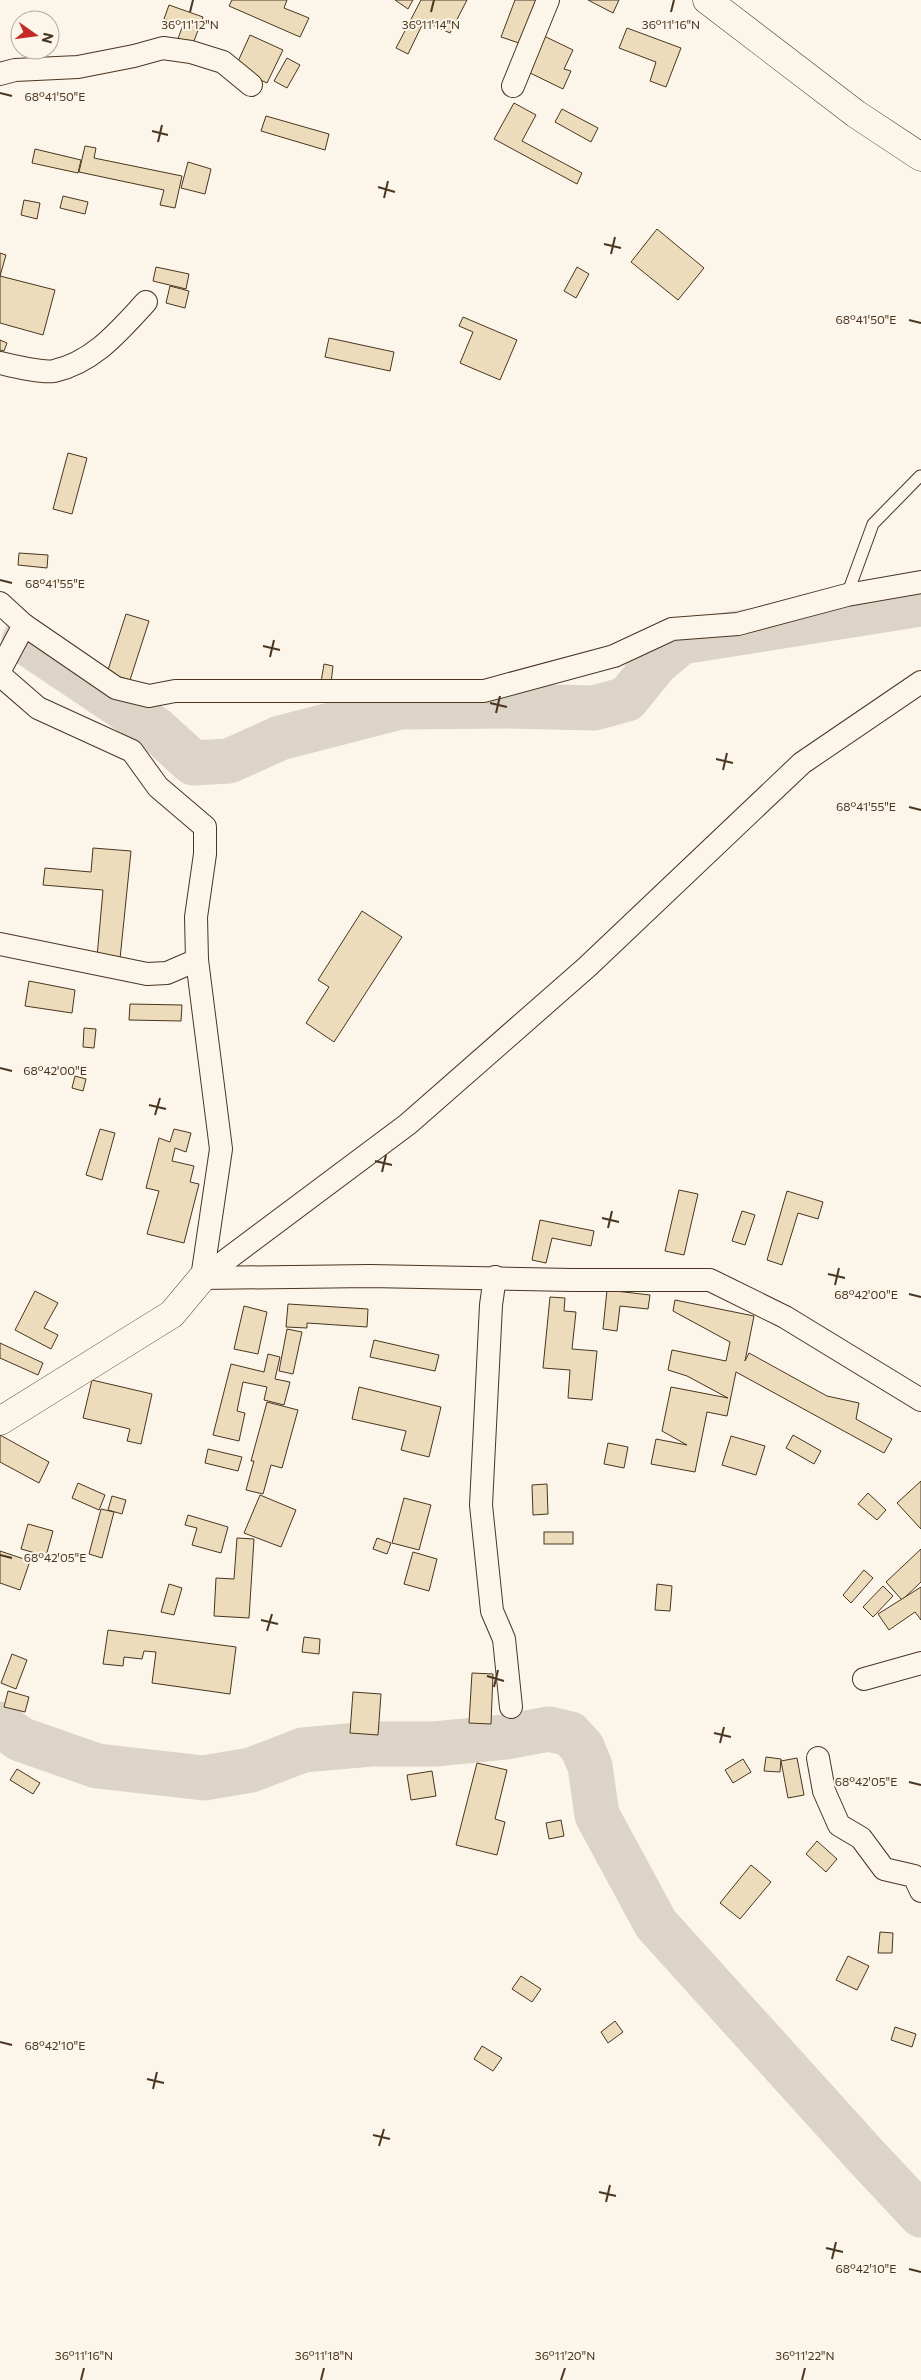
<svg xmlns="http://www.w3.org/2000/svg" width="921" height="2380" viewBox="0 0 921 2380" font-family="Commissioner,sans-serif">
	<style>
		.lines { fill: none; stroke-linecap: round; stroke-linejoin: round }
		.river { stroke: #dcd4c6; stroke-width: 45 }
		.building { fill: #ecdcbc; stroke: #4a3520 }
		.lane-casing { stroke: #4a3520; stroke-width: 13 }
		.street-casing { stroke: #4a3520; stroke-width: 24 }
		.secondary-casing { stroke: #4a3520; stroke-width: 29 }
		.lane { stroke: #fbf6e9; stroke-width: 11 }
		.street { stroke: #fbf6e9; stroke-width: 22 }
		.secondary { stroke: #fbf6e9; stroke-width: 28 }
		.ticks { fill: none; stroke: #4a3520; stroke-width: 2 }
		.ticks-label { font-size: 12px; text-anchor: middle; fill: #4a3520; stroke: #fbf6e9; stroke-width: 4; stroke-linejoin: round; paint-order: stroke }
	</style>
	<rect width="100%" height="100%" fill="#fbf6e9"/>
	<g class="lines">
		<!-- river -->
		<g class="river">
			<polyline points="24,641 157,730 193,763 229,761 280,738 400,707 505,706 594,708 627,699 656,663 681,642 921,604"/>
			<polyline points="0,1724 20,1739 97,1766 204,1778 251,1770 303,1750 371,1744 435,1744 505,1737 549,1729 570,1734 582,1747 590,1766 597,1815 656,1924 864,2154 921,2215"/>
		</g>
	</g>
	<!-- building -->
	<g class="building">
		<polygon points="232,0 287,0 284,8 309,18 300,37 229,6"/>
		<polygon points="395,0 413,0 408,9"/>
		<polygon points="421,0 467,0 450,33 424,21 408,54 396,48"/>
		<polygon points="515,0 538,0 522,44 501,37"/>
		<polygon points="588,0 619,0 613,13"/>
		<polygon points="169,5 203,17 191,49 176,44 183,25 164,19"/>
		<polygon points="627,28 681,48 666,87 650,81 656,62 619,48"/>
		<polygon points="250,35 283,50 267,83 235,68"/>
		<polygon points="544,36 573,50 564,69 571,71 563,89 528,72"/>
		<polygon points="287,58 300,65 287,88 274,81"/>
		<polygon points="514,103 536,115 522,141 582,173 577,184 494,139"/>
		<polygon points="562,109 598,128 591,142 555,122"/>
		<polygon points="266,116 329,134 325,150 261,131"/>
		<polygon points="85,146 96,148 94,158 182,176 175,208 160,205 164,190 79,172"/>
		<polygon points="35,149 81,160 78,173 32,163"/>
		<polygon points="188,162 211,169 205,194 181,188"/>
		<polygon points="63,196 88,202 85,214 60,208"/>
		<polygon points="24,200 40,203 37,219 21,215"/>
		<polygon points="657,229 704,268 678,300 631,262"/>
		<polygon points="0,253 6,255 0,276 55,290 43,335 0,323"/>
		<polygon points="156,267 189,274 186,289 153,281"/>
		<polygon points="577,267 589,274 576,298 564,291"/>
		<polygon points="170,286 189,291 185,308 166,303"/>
		<polygon points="463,317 517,340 500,380 460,363 473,332 459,326"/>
		<polygon points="329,338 394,352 390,371 325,357"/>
		<polygon points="0,340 7,343 4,351 0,350"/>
		<polygon points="68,453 87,458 72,514 53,509"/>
		<polygon points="19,553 48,555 47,568 18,565"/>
		<polygon points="126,614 149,621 130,680 107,673"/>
		<polygon points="324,664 333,666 331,683 321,682"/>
		<polygon points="93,848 131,851 120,959 97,957 103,890 43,885 45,868 91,872"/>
		<polygon points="362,911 402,937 334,1042 306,1023 329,987 318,980"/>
		<polygon points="29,981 75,990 72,1013 25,1006"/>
		<polygon points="130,1004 182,1005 181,1021 129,1020"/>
		<polygon points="84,1028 96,1029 94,1048 83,1047"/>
		<polygon points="75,1076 86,1079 83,1091 72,1088"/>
		<polygon points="100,1129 115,1133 102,1180 86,1175"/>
		<polygon points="174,1129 191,1133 186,1152 175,1148 172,1161 194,1166 190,1182 199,1184 184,1243 147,1234 159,1191 146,1188 159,1138 170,1142"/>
		<polygon points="679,1190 698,1194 684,1255 665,1251"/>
		<polygon points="787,1191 823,1202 818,1219 798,1213 782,1265 767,1260"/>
		<polygon points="742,1211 755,1215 745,1245 732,1241"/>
		<polygon points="540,1220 594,1231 591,1246 552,1238 546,1263 532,1260"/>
		<polygon points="607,1290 650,1295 648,1309 620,1306 617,1331 603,1329"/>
		<polygon points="35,1291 58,1303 44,1328 58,1335 51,1349 15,1330"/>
		<polygon points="550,1297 565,1298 564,1311 576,1312 572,1349 597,1351 592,1400 568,1398 570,1370 543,1368"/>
		<polygon points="675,1300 754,1316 745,1361 749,1353 827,1396 859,1403 856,1419 892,1439 884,1453 736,1372 727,1416 707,1412 695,1472 651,1464 656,1439 687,1445 662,1431 671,1387 728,1398 687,1376 668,1370 672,1350 726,1361 730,1342 673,1311"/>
		<polygon points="288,1304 368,1309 367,1327 307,1323 307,1328 286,1327"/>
		<polygon points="244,1306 267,1312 258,1354 234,1349"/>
		<polygon points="287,1329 302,1332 293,1374 279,1371"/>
		<polygon points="374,1340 439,1355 435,1371 370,1357"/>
		<polygon points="0,1343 43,1363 38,1375 0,1358"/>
		<polygon points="268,1354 280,1357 275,1379 290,1382 284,1405 264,1400 267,1387 243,1382 237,1411 245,1413 239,1441 213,1435 231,1364 264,1372"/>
		<polygon points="92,1380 152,1394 141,1444 127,1441 130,1429 83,1418"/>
		<polygon points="359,1387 441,1407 429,1457 401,1450 406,1431 352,1419"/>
		<polygon points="267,1402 298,1410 282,1468 271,1465 263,1494 246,1490 254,1461 251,1461"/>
		<polygon points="0,1435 49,1462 39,1483 0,1462"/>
		<polygon points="793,1435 821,1451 814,1464 786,1448"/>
		<polygon points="731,1436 765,1446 756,1475 722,1465"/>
		<polygon points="608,1443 628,1447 624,1468 604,1464"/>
		<polygon points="208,1449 242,1457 238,1471 205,1463"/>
		<polygon points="921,1481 921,1529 897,1503"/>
		<polygon points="78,1483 105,1495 99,1510 72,1498"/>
		<polygon points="547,1484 548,1514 533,1515 532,1485"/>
		<polygon points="868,1493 886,1510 877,1520 858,1504"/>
		<polygon points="260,1495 296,1510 281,1547 244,1533"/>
		<polygon points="112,1496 126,1500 122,1514 108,1510"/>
		<polygon points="404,1498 431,1505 419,1550 392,1543"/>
		<polygon points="101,1509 114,1512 102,1558 89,1554"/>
		<polygon points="188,1515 228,1527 221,1553 192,1545 197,1528 185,1525"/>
		<polygon points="28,1524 53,1531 46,1556 21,1549"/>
		<rect x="544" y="1532" width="29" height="12"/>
		<polygon points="237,1538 254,1539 249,1618 214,1616 216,1578 234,1579"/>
		<polygon points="377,1538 391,1543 387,1554 373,1549"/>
		<polygon points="921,1549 921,1582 902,1600 886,1582"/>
		<polygon points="0,1551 30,1561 20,1590 0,1583"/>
		<polygon points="413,1552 437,1559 429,1591 404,1584"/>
		<polygon points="864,1570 873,1578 851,1603 843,1595"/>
		<polygon points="169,1584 182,1588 174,1615 161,1612"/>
		<polygon points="657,1584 672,1586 670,1611 655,1610"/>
		<polygon points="883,1586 893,1596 873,1617 863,1607"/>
		<polygon points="921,1587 921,1620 915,1612 889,1630 878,1614"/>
		<polygon points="108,1630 236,1647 230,1694 152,1683 156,1652 144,1651 142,1659 124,1657 123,1666 103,1664"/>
		<polygon points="304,1637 320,1639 319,1654 302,1652"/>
		<polygon points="12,1654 27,1660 16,1689 1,1683"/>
		<polygon points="472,1673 493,1674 491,1724 469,1723"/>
		<polygon points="8,1691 29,1697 25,1712 4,1707"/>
		<polygon points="353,1692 381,1694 378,1735 350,1733"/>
		<polygon points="766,1757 781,1759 780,1772 764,1771"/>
		<polygon points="797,1758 804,1795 788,1798 781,1761"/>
		<polygon points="743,1759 751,1772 733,1783 725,1770"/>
		<polygon points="477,1763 507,1770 495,1819 505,1822 497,1855 456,1845"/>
		<polygon points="17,1769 40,1783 33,1794 10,1780"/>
		<polygon points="432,1771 436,1796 411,1800 407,1775"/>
		<polygon points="561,1820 564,1836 549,1839 546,1823"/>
		<polygon points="817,1841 837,1859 826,1872 806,1854"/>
		<polygon points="751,1865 771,1882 740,1919 720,1903"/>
		<polygon points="880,1932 893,1933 892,1953 878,1953"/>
		<polygon points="848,1956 869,1966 857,1990 836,1980"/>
		<polygon points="521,1976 541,1989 532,2002 512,1989"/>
		<polygon points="615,2021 623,2032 608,2043 601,2032"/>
		<polygon points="895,2027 916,2034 912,2047 891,2040"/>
		<polygon points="482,2046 502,2058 493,2071 474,2059"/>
	</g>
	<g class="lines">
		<!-- lane casing -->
		<g class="lane-casing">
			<polyline id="lane" points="847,595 873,524 920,476"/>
		</g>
		<!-- street casing -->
		<g class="street-casing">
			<g id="street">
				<polyline points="0,74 15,70 78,67 134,56 163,48 191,52 223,62 251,85"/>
				<polyline points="513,86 548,0"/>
				<path d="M 0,363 C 12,366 43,373 54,371 C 94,362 119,331 146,302"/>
				<polyline points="0,603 24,625 116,688 149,696 175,691 484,691 614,656 672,629 738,624 847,595 921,582"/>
				<polyline points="0,670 24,625"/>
				<polyline points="0,675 38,708 132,751 158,787 205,827 205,854 196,917 197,960 221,1149 202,1278"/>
				<polyline points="0,944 147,974 167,973 197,960"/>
				<polyline points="495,1277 491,1305 481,1505 492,1611 504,1639 511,1707"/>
				<polyline points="202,1278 408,1124 587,967 802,763 921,682"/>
				<polyline points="202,1278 370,1276 572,1280 710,1280 785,1317 921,1400"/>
				<polyline points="864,1679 921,1663"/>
				<polyline points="818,1758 824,1791 839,1825 861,1838 884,1869 914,1876 921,1891"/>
			</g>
		</g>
		<!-- secondary casing -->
		<g class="secondary-casing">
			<g id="secondary">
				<polyline points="707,0 856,114 921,157"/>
				<polyline points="0,1421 172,1314 202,1278"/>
			</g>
		</g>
		<!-- lane -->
		<use href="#lane" class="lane"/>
		<!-- street -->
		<use href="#street" class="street"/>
		<!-- secondary -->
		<use href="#secondary" class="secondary"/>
	</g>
	<!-- ticks -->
	<path class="ticks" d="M 190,12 L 193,0M 431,12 L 434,0M 671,12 L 674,0M 0,93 L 12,96M 152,131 L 168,135M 158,142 L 162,125M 378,187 L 395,192M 384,198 L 388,181M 604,244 L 621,248M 611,254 L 615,237M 909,320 L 921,323M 0,580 L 12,583M 263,646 L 280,650M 270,657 L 274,640M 490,703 L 507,707M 496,713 L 500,696M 716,759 L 733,763M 723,770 L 727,753M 909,807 L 921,810M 0,1068 L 12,1071M 149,1105 L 166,1109M 155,1115 L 160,1098M 375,1161 L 392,1165M 382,1172 L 386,1155M 602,1218 L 619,1222M 608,1228 L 612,1211M 828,1274 L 845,1278M 835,1285 L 839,1268M 909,1294 L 921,1297M 0,1555 L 12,1558M 261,1620 L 278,1624M 267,1631 L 272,1614M 487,1676 L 504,1681M 494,1687 L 498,1670M 714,1733 L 731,1737M 720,1743 L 724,1727M 909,1782 L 921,1785M 0,2042 L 12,2045M 147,2079 L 164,2083M 153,2089 L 157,2072M 373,2135 L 390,2139M 379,2146 L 384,2129M 599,2192 L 616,2196M 606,2202 L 610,2185M 826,2248 L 843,2252M 832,2259 L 836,2242M 909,2269 L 921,2272M 81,2380 L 84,2368M 321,2380 L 324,2368M 561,2380 L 565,2368M 802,2380 L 805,2368"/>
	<g class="ticks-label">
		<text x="190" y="29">36°11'12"N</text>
		<text x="431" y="29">36°11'14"N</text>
		<text x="671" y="29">36°11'16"N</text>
		<text x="55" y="101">68°41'50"E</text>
		<text x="866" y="324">68°41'50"E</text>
		<text x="55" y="588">68°41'55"E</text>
		<text x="866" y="811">68°41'55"E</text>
		<text x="55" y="1075">68°42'00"E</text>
		<text x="866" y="1299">68°42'00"E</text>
		<text x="55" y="1562">68°42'05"E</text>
		<text x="866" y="1786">68°42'05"E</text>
		<text x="55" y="2050">68°42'10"E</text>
		<text x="866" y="2273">68°42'10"E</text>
		<text x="84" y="2360">36°11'16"N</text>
		<text x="324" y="2360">36°11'18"N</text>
		<text x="565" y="2360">36°11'20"N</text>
		<text x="805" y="2360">36°11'22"N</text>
	</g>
	<!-- north arrow -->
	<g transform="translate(35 35) rotate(104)"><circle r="24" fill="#fbf6e9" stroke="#b4a999"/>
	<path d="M0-4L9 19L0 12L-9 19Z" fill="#c62828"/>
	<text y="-8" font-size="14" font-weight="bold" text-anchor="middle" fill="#4a3520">N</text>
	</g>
</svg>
